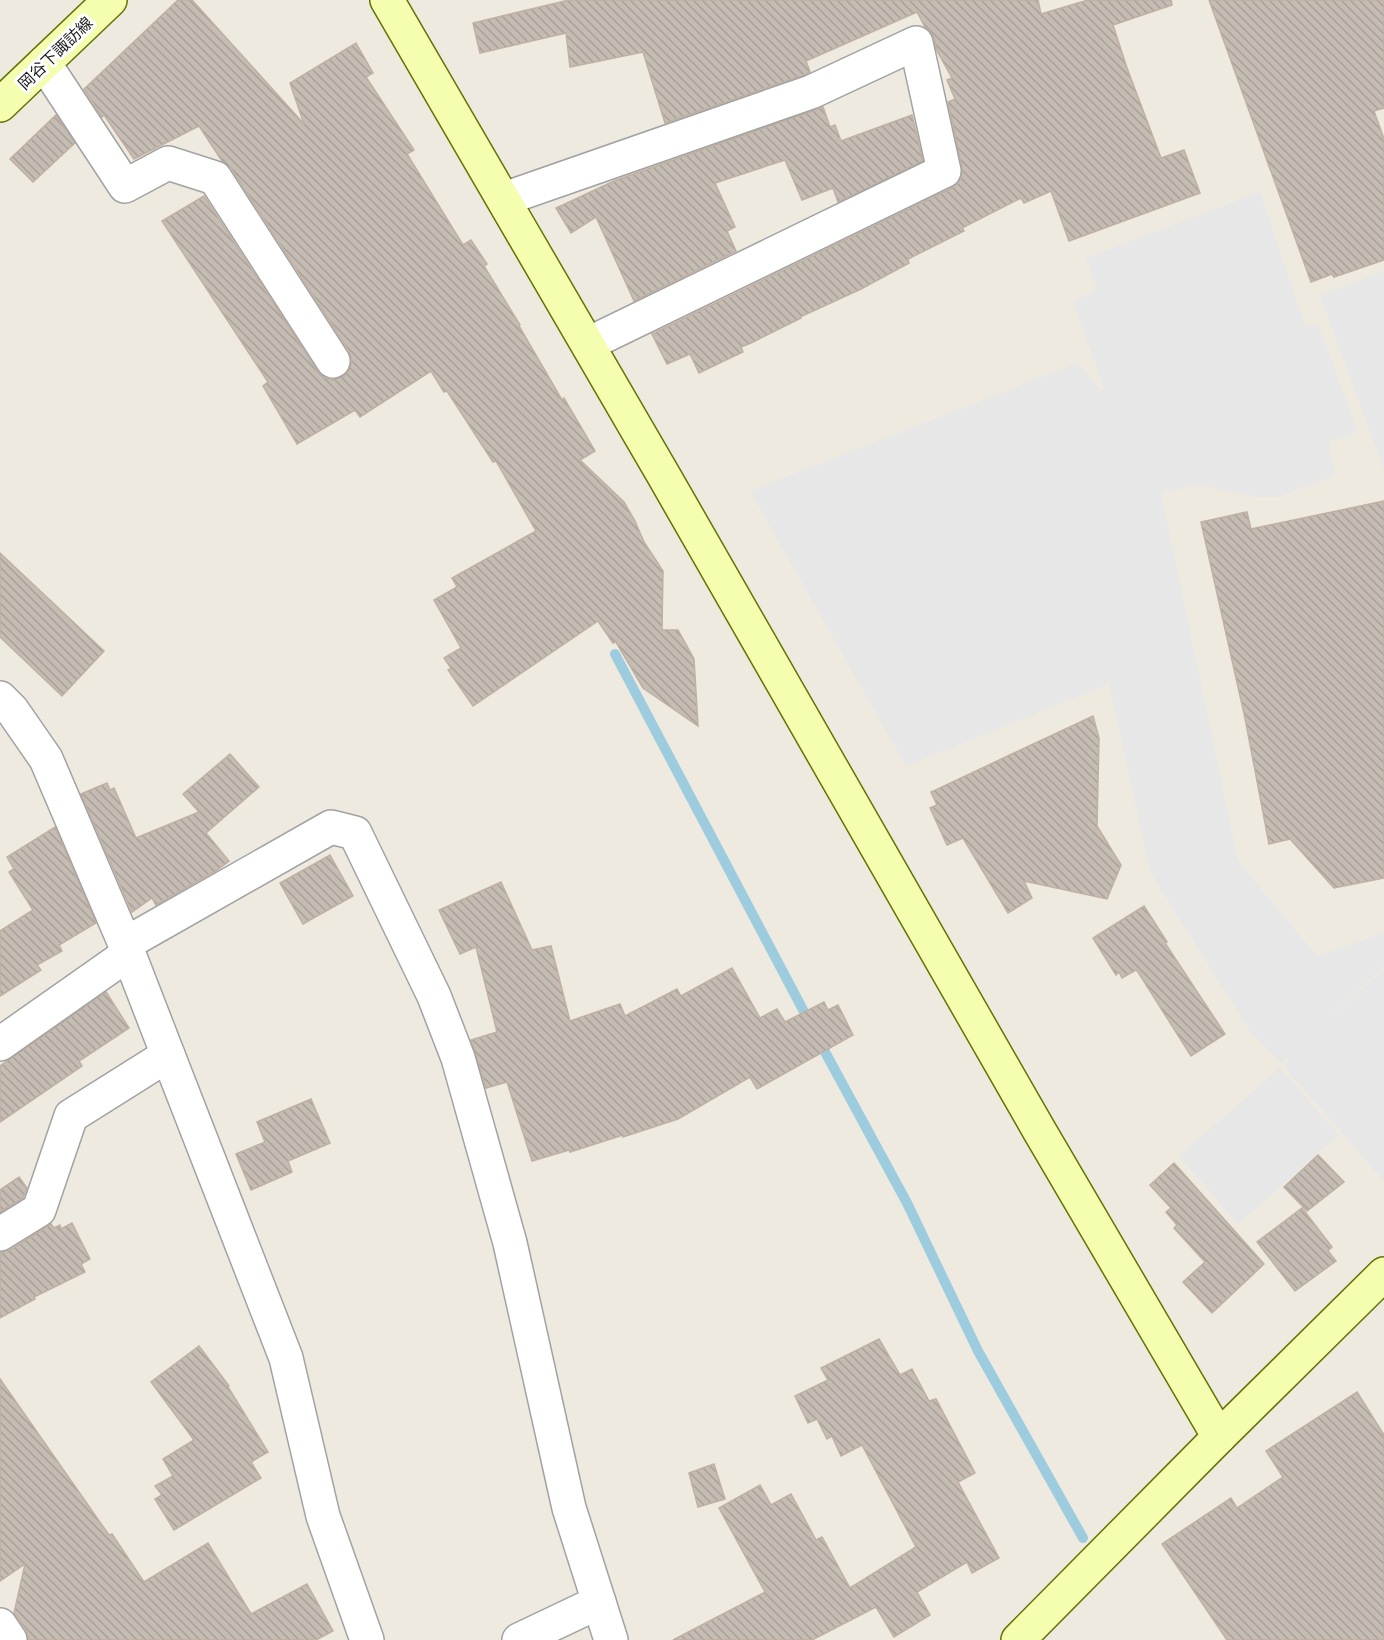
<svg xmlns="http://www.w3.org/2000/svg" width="1384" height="1640" viewBox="0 0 1384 1640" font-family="'Sofia Sans Condensed','Noto Sans JP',sans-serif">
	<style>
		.parking { fill: #e7e7e7 }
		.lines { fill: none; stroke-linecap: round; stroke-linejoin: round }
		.stream { stroke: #9dccdf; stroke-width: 10 }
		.building { fill: url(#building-back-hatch); stroke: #c0b0a1; stroke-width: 1.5 }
		.street-casing { stroke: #a2a2a2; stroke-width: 36 }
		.secondary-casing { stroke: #627400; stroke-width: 36 }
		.street { stroke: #fff; stroke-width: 33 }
		.secondary { stroke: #f5fdae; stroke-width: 33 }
		.labels { text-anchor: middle; stroke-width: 6; stroke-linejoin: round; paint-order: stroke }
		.street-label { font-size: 16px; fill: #1b1b1b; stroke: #fff }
	</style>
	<defs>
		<pattern id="building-back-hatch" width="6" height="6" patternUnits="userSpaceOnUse" patternTransform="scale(1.5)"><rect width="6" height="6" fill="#c5bcb3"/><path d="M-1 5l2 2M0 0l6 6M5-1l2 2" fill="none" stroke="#a9a199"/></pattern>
	</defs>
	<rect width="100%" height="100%" fill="#eeeae0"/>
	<!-- parking -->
	<g class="parking">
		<polygon points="1260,192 1306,328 1318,324 1358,432 1331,441 1329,449 1335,475 1278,497 1258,497 1198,485 1161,493 1238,861 1317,956 1384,933 1384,966 1317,1029 1384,969 1384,1181 1286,1069 1288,1057 1280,1063 1250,1031 1150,872 1109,684 906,766 750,491 1078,363 1100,390 1104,388 1073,302 1097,289 1086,258"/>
		<polygon points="1384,271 1384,470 1320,295"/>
		<polygon points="1280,1068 1339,1135 1238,1224 1179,1156"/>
	</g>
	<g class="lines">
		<!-- stream -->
		<g class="stream">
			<polyline points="615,654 811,1025"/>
			<polyline points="818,1039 907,1203 978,1351 1083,1538"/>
		</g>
	</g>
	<!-- building -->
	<g class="building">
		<polygon points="178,0 192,0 304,124 290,83 356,43 373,73 366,77 414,150 407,154 463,245 471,240 487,264 484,266 520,325 519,326 562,400 564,398 595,451 580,460 624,502 635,521 644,542 663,571 662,630 678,630 694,659 698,726 643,688 616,642 613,643 598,621 473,706 448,670 451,668 444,658 461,648 434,600 457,587 452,578 536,531 496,461 493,462 447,391 444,392 431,371 360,417 355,410 297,444 263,386 268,382 162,221 204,196 318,372 325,378 333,380 344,376 349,370 352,361 349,351 231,168 222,161 199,126 134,159 104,115 102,117 84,89"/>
		<polygon points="569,0 1038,0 1041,14 1088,0 1171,0 1172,5 1113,25 1127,68 1161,158 1184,150 1200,193 1069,241 1051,191 1024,203 1021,198 962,228 964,231 908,259 909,263 861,289 800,317 801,318 751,343 741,347 743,352 699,373 690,354 667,364 652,334 952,188 958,183 962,176 962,167 948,102 955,99 947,80 952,78 936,49 934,38 929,30 925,27 917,12 806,61 810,72 804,75 665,123 643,52 570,67 566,33 480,53 473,23"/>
		<polygon points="1209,0 1384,0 1384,108 1374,111 1384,139 1384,260 1334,277 1332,274 1311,282"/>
		<polygon points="823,107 830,127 835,125 841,141 912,115 923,161 838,202 833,188 802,200 785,160 715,183 735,227 727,231 736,251 634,301 596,217 571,233 556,208 614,181"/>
		<polygon points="56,115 75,143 33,182 10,159"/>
		<polygon points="1384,501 1384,878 1334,888 1290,839 1269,844 1245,718 1201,522 1247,512 1251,529"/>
		<polygon points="0,553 104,651 62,696 0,637"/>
		<polygon points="1093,716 1099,738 1097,826 1121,865 1107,899 1024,881 1032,898 1008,913 963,838 947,845 930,808 937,805 931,792"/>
		<polygon points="230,754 259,787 206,833 229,861 217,870 156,905 152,898 132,912 81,794 107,783 110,790 114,788 136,838 199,812 183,794"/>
		<polygon points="55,827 96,923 59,945 62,951 37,965 41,970 0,996 0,931 33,910 9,872 14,869 7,857"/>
		<polygon points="330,855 353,896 303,924 280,883"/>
		<polygon points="501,882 532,950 551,946 570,1021 620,1004 625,1016 677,989 681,996 732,968 760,1018 777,1009 785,1022 824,1002 828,1010 838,1005 853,1035 757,1089 750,1077 678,1119 623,1137 623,1135 570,1152 569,1150 532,1161 507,1082 486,1088 471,1040 497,1032 476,947 460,954 439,910"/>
		<polygon points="1144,906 1167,942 1165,943 1225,1034 1191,1056 1138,972 1136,970 1122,978 1119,972 1116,975 1093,938"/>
		<polygon points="106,992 129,1028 79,1061 82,1066 0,1122 0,1066"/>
		<polygon points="311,1099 330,1143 288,1161 292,1172 251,1190 236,1154 265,1142 257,1122"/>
		<polygon points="1318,1155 1344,1182 1307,1211 1284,1187"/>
		<polygon points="1174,1163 1264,1264 1212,1313 1183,1282 1205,1262 1174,1228 1177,1225 1166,1212 1171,1208 1150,1185"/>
		<polygon points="19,1177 27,1188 23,1198 0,1212 0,1190"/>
		<polygon points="1302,1208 1332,1247 1328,1251 1336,1261 1295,1291 1257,1242"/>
		<polygon points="72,1223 90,1259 81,1264 85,1272 34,1297 35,1299 0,1318 0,1253 10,1250 51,1224 54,1228 60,1225 61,1229"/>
		<polygon points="879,1339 900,1375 912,1369 929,1401 936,1399 975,1473 958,1482 999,1558 972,1573 967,1562 917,1592 930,1615 894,1637 876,1607 812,1640 673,1640 765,1592 719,1508 760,1485 771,1505 791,1494 816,1540 822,1537 850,1588 916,1547 862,1445 841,1456 832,1436 827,1439 817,1419 808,1423 795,1396 828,1380 821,1368"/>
		<polygon points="199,1346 229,1386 228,1387 268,1452 251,1462 261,1478 174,1530 155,1499 162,1495 155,1486 173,1476 163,1459 194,1440 151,1382"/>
		<polygon points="0,1379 109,1535 112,1534 144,1582 208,1543 251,1614 307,1584 333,1631 316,1640 29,1640 26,1630 14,1613 25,1564 0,1581"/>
		<polygon points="1357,1392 1384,1435 1384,1640 1227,1640 1162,1544 1231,1498 1237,1508 1283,1477 1266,1451"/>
		<polygon points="714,1464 725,1499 698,1507 689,1473"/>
	</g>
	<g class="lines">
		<!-- street casing -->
		<g class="street-casing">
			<g id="street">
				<polyline points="44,63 125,186 168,163 215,178 333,361"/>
				<polyline points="504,199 811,92 916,43 944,171 588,344"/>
				<polyline points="0,698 12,710 46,759 125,944 168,1055 286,1358 323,1516 367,1640"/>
				<polyline points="125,944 331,827 355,833 434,996 458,1058 510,1243 569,1508 611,1640"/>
				<polyline points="0,1044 128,954"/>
				<polyline points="0,1234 39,1210 71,1116 168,1055"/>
				<polyline points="0,1625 10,1640"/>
				<polyline points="519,1640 599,1602"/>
			</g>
		</g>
		<!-- secondary casing -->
		<g class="secondary-casing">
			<g id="secondary">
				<polyline points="387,0 664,476 1039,1130 1219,1437"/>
				<polyline points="0,105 110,0"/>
				<polyline points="1018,1640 1219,1437 1384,1274"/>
			</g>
		</g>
		<!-- street -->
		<use href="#street" class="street"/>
		<!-- secondary -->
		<use href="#secondary" class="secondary"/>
	</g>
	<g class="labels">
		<!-- street labels -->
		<g class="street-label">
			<text transform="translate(55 53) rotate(-44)" y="6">岡谷下諏訪線</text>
		</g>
	</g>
</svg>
